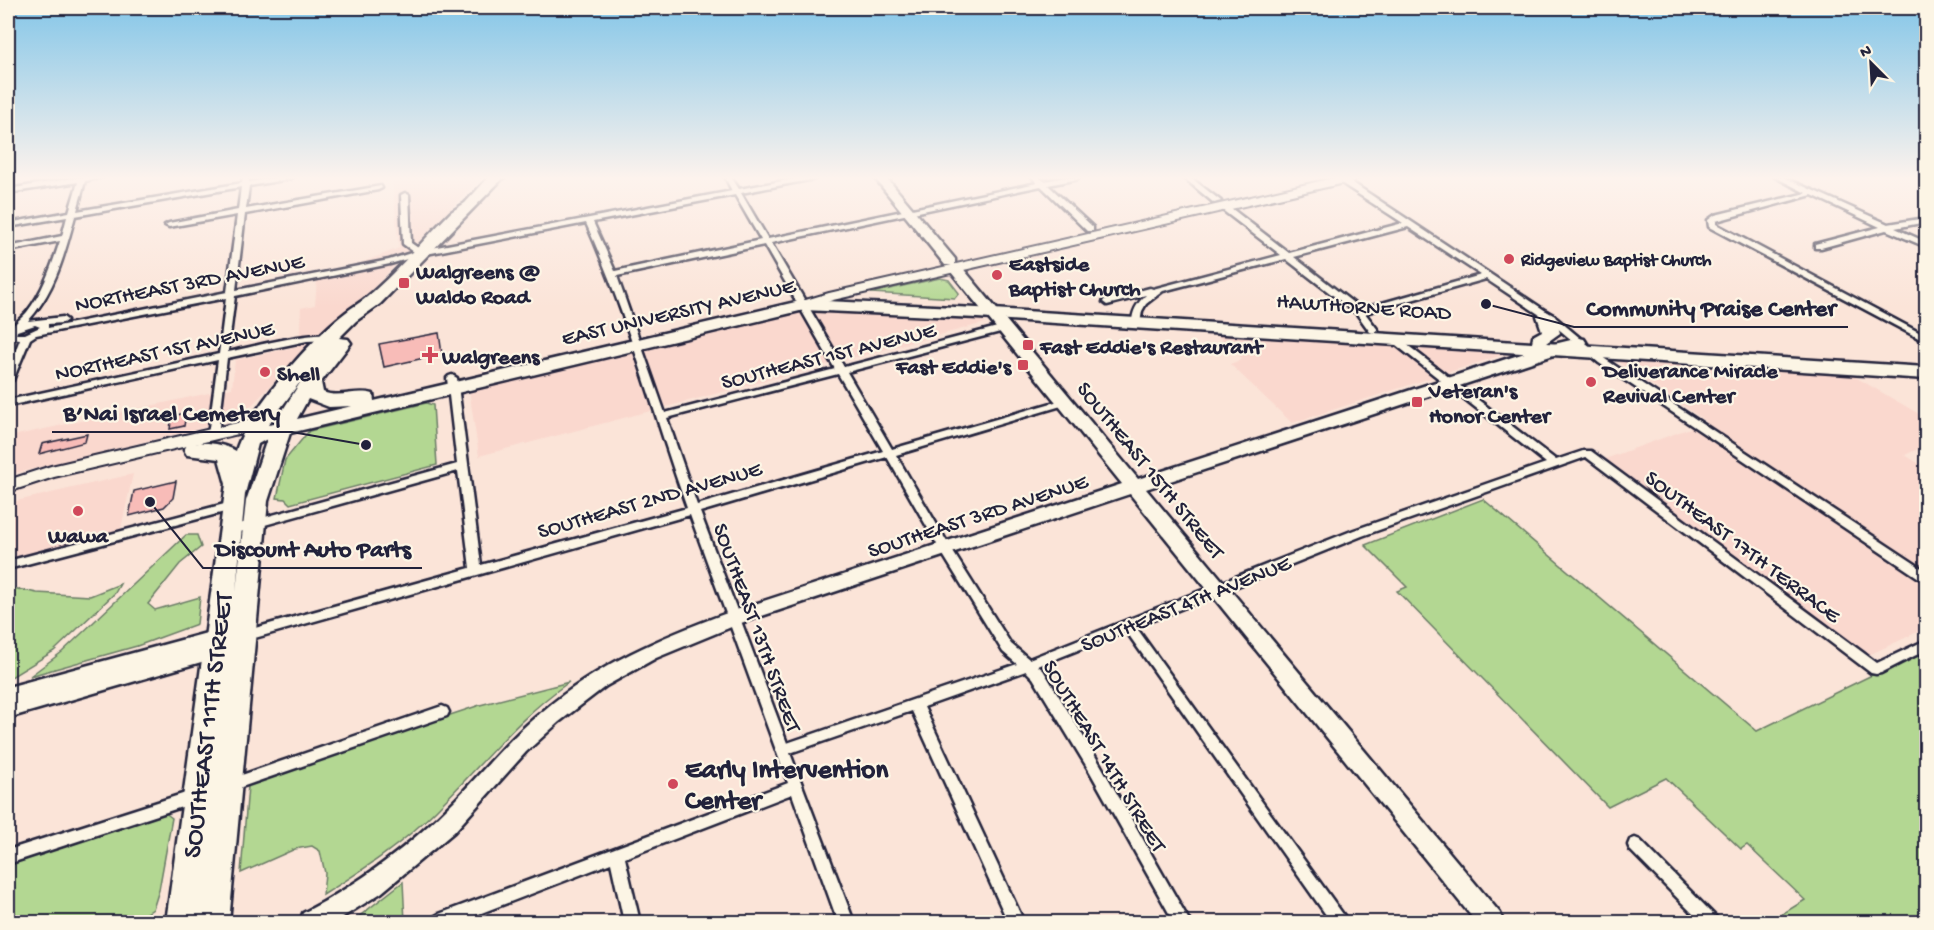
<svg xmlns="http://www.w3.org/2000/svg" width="1934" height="930" viewBox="0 0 1934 930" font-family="'Gochi Hand',sans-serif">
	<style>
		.built { fill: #fad8ce }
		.green { fill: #b3d792; stroke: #6a7c66; stroke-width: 1.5 }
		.building { fill: #f8bcb8; stroke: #22223b; stroke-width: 1.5 }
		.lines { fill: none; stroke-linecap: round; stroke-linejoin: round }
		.street-casing { stroke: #22223b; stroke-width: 5 }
		.secondary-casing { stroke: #22223b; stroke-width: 5 }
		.primary-casing { stroke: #22223b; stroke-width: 4 }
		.highway-casing { stroke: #22223b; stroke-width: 5 }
		.street { fill: #fcf5e5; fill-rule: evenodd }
		.secondary { fill: #fcf5e5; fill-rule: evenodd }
		.primary { fill: #fcf5e5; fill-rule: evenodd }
		.highway { fill: #fcf5e5; fill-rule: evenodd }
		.poi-dot { fill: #d1495b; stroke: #fcf5e5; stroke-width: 2 }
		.labels { text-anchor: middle; stroke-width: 4.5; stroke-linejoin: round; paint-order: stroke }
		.far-poi-label { font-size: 18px; font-weight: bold; fill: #22223b; stroke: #fcf5e5; text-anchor: start }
		.poi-label { font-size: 22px; font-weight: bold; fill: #22223b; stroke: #fcf5e5; text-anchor: start }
		.street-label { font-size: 22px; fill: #22223b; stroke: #fcf5e5 }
		.near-street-label { font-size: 27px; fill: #22223b; stroke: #fcf5e5 }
		.near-poi-label { font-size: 27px; font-weight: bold; fill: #22223b; stroke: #fcf5e5; text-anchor: start }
		.leader { fill: none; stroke: #22223b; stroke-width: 2 }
		.callout-dot { fill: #22223b; stroke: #fcf5e5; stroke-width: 2 }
		.callout-label { font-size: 24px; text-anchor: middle; font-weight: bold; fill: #22223b; stroke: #fcf5e5; stroke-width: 4.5; stroke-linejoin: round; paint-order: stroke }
	</style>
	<rect width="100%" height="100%" fill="#fbe4d8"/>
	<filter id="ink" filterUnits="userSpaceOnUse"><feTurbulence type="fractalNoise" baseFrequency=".0167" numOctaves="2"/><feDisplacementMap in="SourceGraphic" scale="12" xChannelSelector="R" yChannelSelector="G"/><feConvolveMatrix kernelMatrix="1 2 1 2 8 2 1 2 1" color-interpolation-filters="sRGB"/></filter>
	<g filter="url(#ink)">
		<!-- built -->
		<g class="built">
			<polygon points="392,177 482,177 333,329 308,348 238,419 8,475 8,437 232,388 235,360 299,346 301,308 315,305 317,280 399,248"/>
			<polygon points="826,311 982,320 985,323 479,456 469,390 792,314"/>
			<polygon points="1217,335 1508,353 1292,423 1230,364 1243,359"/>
			<polygon points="1615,360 1850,374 1926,418 1926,445 1905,455 1926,468 1926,628 1869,655 1605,459 1707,422"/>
			<polygon points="133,474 120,533 8,561 8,503"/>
		</g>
		<!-- green -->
		<g class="green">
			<polygon points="940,278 949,280 959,293 955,298 871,293"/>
			<polygon points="426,403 433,405 437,465 290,504 285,499 277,498 285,460 309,431"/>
			<polygon points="1483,499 1757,731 1872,675 1926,653 1926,922 1769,922 1805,900 1747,845 1741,849 1666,778 1608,807 1397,591 1407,587 1365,545"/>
			<polygon points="186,535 197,535 201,547 180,564 148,604 155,610 200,597 197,624 137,646 30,676 62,652"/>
			<polygon points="120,584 115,593 54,651 8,679 8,587 37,593 90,596"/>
			<path d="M 569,682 C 516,719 483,764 437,809 C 404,843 363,870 323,895 L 325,873 L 320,851 L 312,846 L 295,849 L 241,873 L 248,786 L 256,780 L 480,705 Z"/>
			<polygon points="164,812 172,818 159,890 153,909 138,919 132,922 8,922 8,860"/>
			<polygon points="403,882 405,922 351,922 353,921"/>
		</g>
		<!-- building -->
		<g class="building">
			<polygon points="439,333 442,354 384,367 379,344"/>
			<polygon points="186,413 184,426 170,429 172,416"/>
			<polygon points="87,434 85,442 39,454 42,444"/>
			<polygon points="176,481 173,498 164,507 129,516 134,491"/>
		</g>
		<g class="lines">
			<!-- street casing -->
			<g class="street-casing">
				<g id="street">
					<path d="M 80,177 L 102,177 L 85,181 L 77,211 L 242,183 L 243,177 L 249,177 L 249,182 L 278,177 L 293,177 L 289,179 L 249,186 L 246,209 L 381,186 L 382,188 L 378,190 L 245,214 L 236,290 L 389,260 L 414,252 L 403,244 L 401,195 L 405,193 L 409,195 L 411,243 L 421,250 L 732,191 L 725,177 L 731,177 L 739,189 L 804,177 L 817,177 L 814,179 L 741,193 L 768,239 L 1037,183 L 1032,177 L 1039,177 L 1044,181 L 1066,177 L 1078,177 L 1078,179 L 1048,185 L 1093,227 L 1093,231 L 1087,231 L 1041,186 L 771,243 L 844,367 L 1005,325 L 1009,328 L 1008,330 L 847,372 L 892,449 L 1062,400 L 1068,400 L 1070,402 L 1068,404 L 896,455 L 950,547 L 1011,644 L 1029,659 L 1354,530 L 1546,463 L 1391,341 L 1389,339 L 1391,337 L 1397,337 L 1556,460 L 1583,451 L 1591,451 L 1877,663 L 1926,640 L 1926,650 L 1881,673 L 1876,674 L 1871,673 L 1586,457 L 1362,536 L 1136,627 L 1345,917 L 1348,922 L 1331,922 L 1126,631 L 1038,666 L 1043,670 L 1100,764 L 1190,922 L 1174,922 L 1090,772 L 1033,678 L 1026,671 L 924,707 L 1024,922 L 1008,922 L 912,711 L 790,753 L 854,922 L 838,922 L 792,794 L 625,858 L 640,922 L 624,922 L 611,863 L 458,922 L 431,922 L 434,917 L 439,914 L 788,783 L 690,515 L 244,641 L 240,639 L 238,636 L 240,633 L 244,631 L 470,568 L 458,471 L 229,535 L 225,534 L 223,531 L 225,528 L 229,527 L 457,464 L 447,378 L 449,376 L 452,375 L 457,378 L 481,565 L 687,508 C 653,413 628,316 586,223 L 421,255 L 390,264 L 235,296 L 228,352 C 248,348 321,328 335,337 L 330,340 L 307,341 L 227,358 L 218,435 L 213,438 L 208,435 L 218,360 L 8,406 L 8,400 L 219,354 L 226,298 L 36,335 L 30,339 L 13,380 L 8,383 L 8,370 L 20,339 L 8,338 L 8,332 C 12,325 21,319 27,312 C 43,292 52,265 60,241 L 8,251 L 8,247 L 62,236 L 67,217 L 8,227 L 8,223 L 69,212 L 78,182 L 8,193 L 8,189 ZM 241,187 L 238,210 L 169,223 L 165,225 L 169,227 L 237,215 L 227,292 L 48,328 L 48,324 L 63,323 L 67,320 L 63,317 L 28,321 C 55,292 65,253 75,216 ZM 735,195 L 761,240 L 615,271 L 593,222 ZM 764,245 L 835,369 L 665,413 L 617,276 ZM 35,325 L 40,327 L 25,334 L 16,334 L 17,331 ZM 838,374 L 883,451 L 697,505 L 667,418 ZM 887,457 L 942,553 L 1003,652 L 1017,664 L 787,743 L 700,512 Z"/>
					<polygon points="1183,177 1190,177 1221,201 1214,203"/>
					<path d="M 1338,177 L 1344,177 L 1555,317 L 1605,359 L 1926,571 L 1926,581 L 1922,580 L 1599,363 L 1549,321 L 1486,279 L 1365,313 L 1378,330 L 1373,333 L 1370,332 L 1357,314 L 1286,259 L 1163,291 L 1146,304 L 1142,311 L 1140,323 L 1136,326 L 1132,323 C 1132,311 1137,303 1146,295 L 1107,305 L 1103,302 L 1104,300 L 1150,288 L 1153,289 L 1281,255 L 1221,209 L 1221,205 L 1227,205 L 1289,253 L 1403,223 L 1338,181 ZM 1408,227 L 1481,275 L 1361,309 L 1294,257 Z"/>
					<polygon points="1775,177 1783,177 1888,224 1926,218 1926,222 1895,228 1926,242 1926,247 1886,230 1821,248 1815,248 1815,244 1880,227 1812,195 1716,221 1716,224 1926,336 1926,342 1709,227 1708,220 1715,215 1806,193"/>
					<polygon points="232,502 237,506 236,509 8,569 8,561"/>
					<polygon points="442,706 447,708 449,712 447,716 230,791 225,789 223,785 225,781 230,779"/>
					<polygon points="195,790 200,791 202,796 200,801 8,864 8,850"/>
					<polygon points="1635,838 1640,840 1716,917 1719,922 1701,922 1630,850 1628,845 1630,840"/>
				</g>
			</g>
			<!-- secondary casing -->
			<g class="secondary-casing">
				<g id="secondary">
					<polygon points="874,177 886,177 955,259 955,265 945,265"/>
					<path d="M 956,265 L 961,266 L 1138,479 L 1546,346 L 1579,338 L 1584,339 L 1586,342 L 1584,345 L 1146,489 L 1500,913 L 1503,922 L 1476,922 L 1130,494 L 741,623 L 656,658 L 606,686 L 559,722 L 526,752 L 454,832 L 381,893 L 335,922 L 300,922 L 303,913 C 361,883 411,845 456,799 C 485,769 510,737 543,711 C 597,665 661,637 727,613 L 1122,484 L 951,272 L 951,266 Z"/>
					<polygon points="225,628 232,631 235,636 229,642 232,648 229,654 8,718 8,687"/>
				</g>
			</g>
			<!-- primary casing -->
			<g class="primary-casing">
				<g id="primary">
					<polygon points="1338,177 1359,177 1353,181 833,300 804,309 797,305 799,302 829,293"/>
					<polygon points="258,418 267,424 264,428 54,477 8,492 8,480 51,466"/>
				</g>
			</g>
			<!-- highway casing -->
			<g class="highway-casing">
				<path id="highway" d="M 489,177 L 504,177 L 380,304 L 356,321 L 339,338 L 348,339 L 351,343 L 321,382 L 323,392 C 339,399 356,389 373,394 L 374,401 L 804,300 L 977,308 L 1532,343 L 1533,336 L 1542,331 L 1537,316 L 1546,311 L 1555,316 L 1560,333 L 1546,343 L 1926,367 L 1926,379 L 977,318 L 804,310 L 290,433 L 268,501 L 229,922 L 197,922 L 213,786 L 197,922 L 166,922 L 226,484 L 219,459 L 187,455 L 184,450 L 187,445 C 202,441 222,443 236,451 C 247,412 311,339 345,313 C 352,307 360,303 367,297 C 397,272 423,240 451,212 L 465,203 ZM 303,378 L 274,424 L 268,425 ZM 308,399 L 329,407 L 352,406 L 297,419 ZM 267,439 L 246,501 L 236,591 L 245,494 L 258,444 Z"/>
			</g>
			<!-- street -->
			<use href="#street" class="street"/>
			<!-- secondary -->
			<use href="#secondary" class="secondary"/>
			<!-- primary -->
			<use href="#primary" class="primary"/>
			<!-- highway -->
			<use href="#highway" class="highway"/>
		</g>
	</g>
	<!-- sky -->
	<linearGradient id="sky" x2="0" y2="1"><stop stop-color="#84c6e8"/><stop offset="0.58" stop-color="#fdf3ed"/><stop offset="1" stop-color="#fdf3ed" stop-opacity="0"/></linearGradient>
	<rect width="1934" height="307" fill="url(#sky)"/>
	<!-- markers -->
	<g class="poi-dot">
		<circle cx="1509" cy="259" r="6"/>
		<circle cx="997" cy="275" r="6"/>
		<rect x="398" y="277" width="12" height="12" rx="3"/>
		<rect x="1022" y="339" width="12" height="12" rx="3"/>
		<path d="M427 346h6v6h6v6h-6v6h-6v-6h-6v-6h6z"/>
		<rect x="1017" y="359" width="12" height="12" rx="3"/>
		<circle cx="265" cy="372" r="6"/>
		<circle cx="1591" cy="382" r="6"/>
		<rect x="1411" y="396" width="12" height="12" rx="3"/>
		<circle cx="78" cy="511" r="6"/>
		<circle cx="673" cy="784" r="6"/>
	</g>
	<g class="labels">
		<!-- far-poi labels -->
		<g class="far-poi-label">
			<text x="1521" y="265">Ridgeview Baptist Church</text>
		</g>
		<!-- poi labels -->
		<g class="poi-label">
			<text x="1009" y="270">Eastside<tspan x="1009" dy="25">Baptist Church</tspan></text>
			<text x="416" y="278">Walgreens @<tspan x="416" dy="25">Waldo Road</tspan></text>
			<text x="1040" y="353">Fast Eddie's Restaurant</text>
			<text x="442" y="363">Walgreens</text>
			<text x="1011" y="373" text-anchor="end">Fast Eddie's</text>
			<text x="1603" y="377">Deliverance Miracle<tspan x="1603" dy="25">Revival Center</tspan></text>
			<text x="277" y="380">Shell</text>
			<text x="1429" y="397">Veteran's<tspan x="1429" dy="25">Honor Center</tspan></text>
			<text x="78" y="542" text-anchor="middle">Wawa</text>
		</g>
		<!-- street labels -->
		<g class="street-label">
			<text transform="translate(189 281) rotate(-11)" y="8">NORTHEAST 3RD AVENUE</text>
			<text transform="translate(1364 305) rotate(4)" y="8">HAWTHORNE ROAD</text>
			<text transform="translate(678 310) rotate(-13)" y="8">EAST UNIVERSITY AVENUE</text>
			<text transform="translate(164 349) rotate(-12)" y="8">NORTHEAST 1ST AVENUE</text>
			<text transform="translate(828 354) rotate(-14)" y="8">SOUTHEAST 1ST AVENUE</text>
			<text transform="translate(1152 469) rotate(51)" y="8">SOUTHEAST 15TH STREET</text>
			<text transform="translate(649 498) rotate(-16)" y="8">SOUTHEAST 2ND AVENUE</text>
			<text transform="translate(977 514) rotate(-18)" y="8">SOUTHEAST 3RD AVENUE</text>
			<text transform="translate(1744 545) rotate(37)" y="8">SOUTHEAST 17TH TERRACE</text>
			<text transform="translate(1185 602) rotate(-22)" y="8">SOUTHEAST 4TH AVENUE</text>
			<text transform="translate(759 627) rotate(70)" y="8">SOUTHEAST 13TH STREET</text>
			<text transform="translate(1106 755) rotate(59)" y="8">SOUTHEAST 14TH STREET</text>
		</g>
		<!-- near-street labels -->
		<g class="near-street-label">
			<text transform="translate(206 725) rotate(-83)" y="9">SOUTHEAST 11TH STREET</text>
		</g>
		<!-- near-poi labels -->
		<g class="near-poi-label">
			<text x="685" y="777">Early Intervention<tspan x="685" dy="31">Center</tspan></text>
		</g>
	</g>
	<!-- callouts -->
	<path class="leader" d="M1486 304L1574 327H1848M366 445L292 432H52M150 502L203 568H422"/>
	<g class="callout-dot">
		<circle cx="1486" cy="304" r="6"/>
		<circle cx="366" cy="445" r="6"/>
		<circle cx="150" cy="502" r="6"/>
	</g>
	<g class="callout-label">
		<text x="1711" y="315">Community Praise Center</text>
		<text x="172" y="420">B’Nai Israel Cemetery</text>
		<text x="313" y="556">Discount Auto Parts</text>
	</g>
	<!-- margin -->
	<rect width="1934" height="930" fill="none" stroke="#fcf5e5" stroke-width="30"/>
	<rect x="15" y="15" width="1904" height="900" fill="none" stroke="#22223b" stroke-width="2" filter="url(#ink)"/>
	<!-- north arrow -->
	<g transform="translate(1871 63) rotate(336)" stroke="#fcf5e5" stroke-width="4.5" paint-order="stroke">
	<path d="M0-4.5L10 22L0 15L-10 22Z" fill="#22223b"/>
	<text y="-9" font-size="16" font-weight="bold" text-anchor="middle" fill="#22223b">N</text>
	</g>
</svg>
